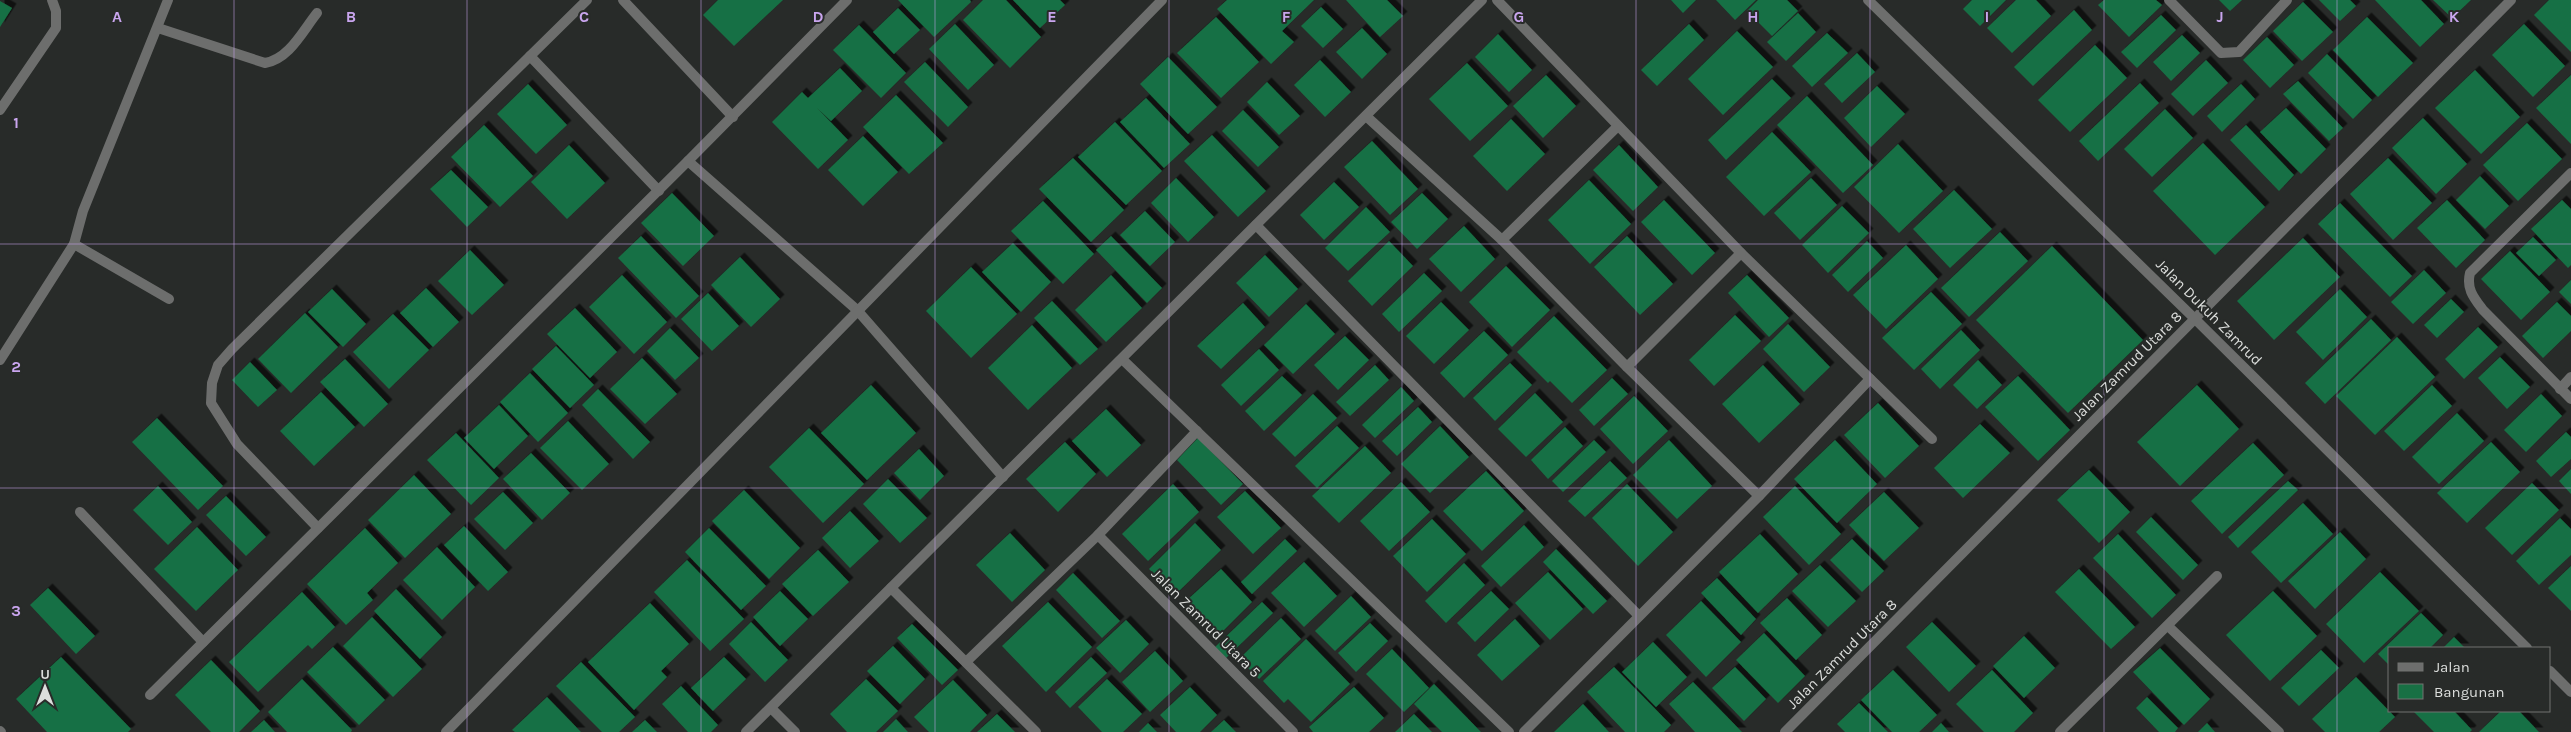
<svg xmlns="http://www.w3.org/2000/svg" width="2571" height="732" viewBox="0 0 2571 732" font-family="Karla,sans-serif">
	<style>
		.building { fill: #187044; filter: url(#shadow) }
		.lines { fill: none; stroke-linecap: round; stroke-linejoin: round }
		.minor { stroke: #6d6e6d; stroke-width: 10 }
		.tertiary { stroke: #6d6e6d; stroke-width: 10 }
		.grid { fill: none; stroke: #c9a5ee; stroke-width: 1; stroke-opacity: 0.55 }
		.labels { text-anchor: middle; stroke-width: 4; stroke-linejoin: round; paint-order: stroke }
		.street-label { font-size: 15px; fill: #dcdedc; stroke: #282b29 }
		.grid-label { font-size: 16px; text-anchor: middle; font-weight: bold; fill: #c9a5ee; stroke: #282b29; stroke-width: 4; stroke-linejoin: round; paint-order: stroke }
	</style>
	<defs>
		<filter id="shadow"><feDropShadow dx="4.5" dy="-4.5" stdDeviation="0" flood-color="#0009"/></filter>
	</defs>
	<rect width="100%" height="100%" fill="#282b29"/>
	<!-- building -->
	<g class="building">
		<polygon points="718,0 783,0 734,46 703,15"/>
		<polygon points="898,0 970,0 971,2 934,37"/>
		<polygon points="983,0 1006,0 1041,37 1010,68 963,20"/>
		<polygon points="1013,0 1060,0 1065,5 1040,28"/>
		<polygon points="1227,0 1314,0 1282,31 1294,42 1271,64 1217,9"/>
		<polygon points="1346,0 1387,0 1403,16 1380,37"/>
		<polygon points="1671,0 1696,0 1683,13"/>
		<polygon points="1716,0 1756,0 1735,20"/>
		<polygon points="1758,0 1787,0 1798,11 1772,36 1747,11"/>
		<polygon points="1972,0 2006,0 1980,26 1963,9"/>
		<polygon points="2016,0 2036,0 2051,16 2012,53 1987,28"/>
		<polygon points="2104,0 2156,0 2162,5 2129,37 2098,5"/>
		<polygon points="2219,0 2242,0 2230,11"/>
		<polygon points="2319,0 2350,0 2356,6 2340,21"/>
		<polygon points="2375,0 2421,0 2444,24 2420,47"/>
		<polygon points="2433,0 2471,0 2452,18"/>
		<polygon points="2549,0 2571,0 2571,52 2534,15"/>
		<polygon points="0,1 12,8 0,27"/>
		<polygon points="2303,2 2333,32 2302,61 2273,31"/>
		<polygon points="1321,7 1343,29 1323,48 1301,26"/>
		<polygon points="898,8 920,30 894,54 873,32"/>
		<polygon points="2074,10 2092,30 2033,86 2014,67"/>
		<polygon points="1798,13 1816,32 1786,61 1767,42"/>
		<polygon points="2161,15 2176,30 2137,68 2121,52"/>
		<polygon points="1216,17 1259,62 1221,98 1177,53"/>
		<polygon points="2367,17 2413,63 2378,97 2333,50"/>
		<polygon points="955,24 994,65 968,90 929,49"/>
		<polygon points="1689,24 1704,40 1657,86 1641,70"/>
		<polygon points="2524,24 2565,66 2533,97 2492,55"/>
		<polygon points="859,25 906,73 881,98 833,50"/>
		<polygon points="1362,28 1387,54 1362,79 1336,52"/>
		<polygon points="1737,31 1773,67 1723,115 1688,79"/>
		<polygon points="1827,33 1848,53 1812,87 1792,66"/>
		<polygon points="1498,34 1532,70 1509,92 1475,57"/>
		<polygon points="2182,35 2200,53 2171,81 2153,62"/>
		<polygon points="2267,37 2294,65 2270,88 2243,60"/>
		<polygon points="2095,45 2127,78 2070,132 2038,100"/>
		<polygon points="1857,53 1875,72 1842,103 1824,84"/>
		<polygon points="2327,54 2372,100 2353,119 2308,73"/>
		<polygon points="1168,57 1217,107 1188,134 1140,84"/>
		<polygon points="1320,60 1351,92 1325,117 1294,85"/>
		<polygon points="2206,60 2228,83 2193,116 2171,94"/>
		<polygon points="925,62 968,107 948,127 904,82"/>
		<polygon points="1467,63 1508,106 1470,141 1429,99"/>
		<polygon points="840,68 862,91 831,121 817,108 848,140 818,169 772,122 802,92 808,98"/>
		<polygon points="2475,70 2520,117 2481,154 2435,108"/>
		<polygon points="1546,75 1576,106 1543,138 1513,106"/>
		<polygon points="2571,75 2571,144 2536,108"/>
		<polygon points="1772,79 1791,98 1726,160 1708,140"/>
		<polygon points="2298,81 2343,128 2329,141 2283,94"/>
		<polygon points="1267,82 1300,116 1279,135 1247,102"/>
		<polygon points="2140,83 2159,103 2098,161 2079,141"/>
		<polygon points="528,84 567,125 536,154 497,114"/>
		<polygon points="2241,84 2255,99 2222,132 2207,116"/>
		<polygon points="1877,86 1905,114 1871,147 1844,118"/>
		<polygon points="896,95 943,143 909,174 863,127"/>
		<polygon points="1807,96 1873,165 1843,193 1777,125"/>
		<polygon points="1146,98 1190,144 1164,168 1120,122"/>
		<polygon points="2286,108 2326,149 2301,174 2260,132"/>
		<polygon points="2165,109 2193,138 2152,177 2124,149"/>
		<polygon points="1243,110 1279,147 1258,167 1222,131"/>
		<polygon points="2423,118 2467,164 2436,194 2392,148"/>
		<polygon points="1511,119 1545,154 1507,191 1473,156"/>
		<polygon points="1115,122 1162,171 1126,205 1078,157"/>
		<polygon points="2527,123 2562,159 2518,201 2483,165"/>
		<polygon points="484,125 533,176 500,207 451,157"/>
		<polygon points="2246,125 2294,175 2279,191 2230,140"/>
		<polygon points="1772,132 1811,172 1764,216 1726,177"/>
		<polygon points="1212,135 1266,191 1238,217 1184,161"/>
		<polygon points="863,136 898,172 863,206 828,170"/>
		<polygon points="1372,141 1418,189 1390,215 1344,167"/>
		<polygon points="2203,143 2265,207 2215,255 2153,191"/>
		<polygon points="1898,144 1943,191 1899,233 1854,187"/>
		<polygon points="569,145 605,183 567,219 531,182"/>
		<polygon points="1619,145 1658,187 1633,211 1593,170"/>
		<polygon points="1073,158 1124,210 1091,242 1039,189"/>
		<polygon points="2388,158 2432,203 2393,240 2350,194"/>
		<polygon points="451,170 488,207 467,227 430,189"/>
		<polygon points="2480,176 2509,206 2485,229 2456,200"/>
		<polygon points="1176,178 1214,217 1188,242 1151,203"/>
		<polygon points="1811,178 1837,205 1800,240 1774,213"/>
		<polygon points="1589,180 1631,224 1590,264 1548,220"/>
		<polygon points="1334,182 1359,207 1324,240 1300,215"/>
		<polygon points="1954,190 1992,229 1950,268 1913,229"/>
		<polygon points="672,193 714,236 683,266 641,223"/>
		<polygon points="1422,193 1448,219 1417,249 1391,222"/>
		<polygon points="1664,200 1715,253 1692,275 1641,222"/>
		<polygon points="2447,200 2485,240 2456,268 2417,228"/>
		<polygon points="2562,200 2571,209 2571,265 2568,268 2531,229"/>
		<polygon points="1043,201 1094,254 1063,284 1011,231"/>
		<polygon points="2340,203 2412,276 2390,297 2318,224"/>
		<polygon points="1842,206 1869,233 1828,273 1802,245"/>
		<polygon points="1366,207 1390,232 1348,271 1325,248"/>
		<polygon points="1145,211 1175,242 1150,266 1120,235"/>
		<polygon points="1464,226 1495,259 1461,292 1429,259"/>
		<polygon points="2000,232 2028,261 1969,317 1941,288"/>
		<polygon points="641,236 699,296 676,318 618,258"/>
		<polygon points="1111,236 1162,288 1147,303 1096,250"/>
		<polygon points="1627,236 1673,284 1640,315 1594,267"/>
		<polygon points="2533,237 2556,260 2539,276 2516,253"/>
		<polygon points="2303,238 2340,277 2274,340 2237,301"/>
		<polygon points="1389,241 1413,266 1372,306 1348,281"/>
		<polygon points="1867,241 1883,258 1848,292 1832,275"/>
		<polygon points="1013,243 1051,282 1021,312 982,272"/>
		<polygon points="1906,245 1938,279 1886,329 1853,295"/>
		<polygon points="2052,246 2143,340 2068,413 1976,320"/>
		<polygon points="470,250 504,285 472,315 438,281"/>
		<polygon points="2510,251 2550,292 2521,320 2481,279"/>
		<polygon points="1265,255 1298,289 1269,317 1236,283"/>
		<polygon points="740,257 780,299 751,327 711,285"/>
		<polygon points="1506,266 1550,310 1512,347 1469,302"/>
		<polygon points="971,267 1017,314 971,358 926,311"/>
		<polygon points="2424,270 2446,293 2413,324 2391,302"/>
		<polygon points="1424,273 1442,291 1399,332 1382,314"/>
		<polygon points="622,275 667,322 634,354 589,307"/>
		<polygon points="1111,275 1142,308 1106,342 1075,310"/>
		<polygon points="1747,275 1789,318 1769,337 1728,293"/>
		<polygon points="2571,280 2571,304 2559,292"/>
		<polygon points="426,288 459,322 433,347 400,313"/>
		<polygon points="332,289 366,324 343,347 308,312"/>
		<polygon points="2340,289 2367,317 2323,360 2296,332"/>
		<polygon points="1931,292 1962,324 1914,370 1882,338"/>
		<polygon points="708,293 739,326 712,351 681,319"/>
		<polygon points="2451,299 2464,312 2437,338 2424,325"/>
		<polygon points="1052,301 1098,349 1080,365 1034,318"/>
		<polygon points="1441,302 1469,330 1434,364 1406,336"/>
		<polygon points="2557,302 2571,316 2571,331 2543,358 2522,336"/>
		<polygon points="1243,303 1265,327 1221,369 1197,346"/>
		<polygon points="1306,304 1335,334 1293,374 1264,345"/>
		<polygon points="575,308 617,352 590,378 547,334"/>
		<polygon points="305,313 338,347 291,393 258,359"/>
		<polygon points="393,314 429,350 389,389 353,352"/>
		<polygon points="1735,315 1761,341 1714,386 1689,360"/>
		<polygon points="1554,316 1607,370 1572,403 1550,381 1548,383 1517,352"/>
		<polygon points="2371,319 2391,340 2325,404 2305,383"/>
		<polygon points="1788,324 1830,367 1804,392 1763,349"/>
		<polygon points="1032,325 1072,368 1028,410 988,368"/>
		<polygon points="2478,327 2498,347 2464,379 2445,359"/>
		<polygon points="670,328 699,358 675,380 647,351"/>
		<polygon points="1961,330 1980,350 1940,389 1921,369"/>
		<polygon points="1484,331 1508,355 1464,398 1440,373"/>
		<polygon points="1345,336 1369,360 1338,390 1314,365"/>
		<polygon points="2397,337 2435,377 2375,435 2336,396"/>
		<polygon points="556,346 594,385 570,408 532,369"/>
		<polygon points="1259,349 1279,370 1241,406 1221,385"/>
		<polygon points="2500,357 2530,387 2507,409 2478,378"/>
		<polygon points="642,358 677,394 645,424 610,389"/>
		<polygon points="345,359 388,404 364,427 320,382"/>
		<polygon points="1978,360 2002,385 1977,409 1953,385"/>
		<polygon points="250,362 277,390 258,407 232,380"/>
		<polygon points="1510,363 1532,385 1495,421 1473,398"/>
		<polygon points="1375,365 1389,380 1350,416 1336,402"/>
		<polygon points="1763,365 1800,404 1759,443 1722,404"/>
		<polygon points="530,373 568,413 538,442 500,402"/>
		<polygon points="1282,376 1302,395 1264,431 1245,411"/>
		<polygon points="2018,376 2070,430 2038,461 1985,407"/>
		<polygon points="1612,378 1628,394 1594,426 1579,410"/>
		<polygon points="871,385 916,433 867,480 821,433"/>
		<polygon points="2197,385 2239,429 2180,486 2137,442"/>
		<polygon points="2432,385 2452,406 2404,451 2384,431"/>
		<polygon points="1401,387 1414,401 1375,438 1362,425"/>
		<polygon points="598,389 650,442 633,459 582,405"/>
		<polygon points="321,392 355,427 314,466 280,431"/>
		<polygon points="1535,393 1563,422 1526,457 1498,429"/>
		<polygon points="1313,394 1337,418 1295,457 1272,434"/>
		<polygon points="2541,394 2562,416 2526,452 2504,430"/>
		<polygon points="1634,396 1668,431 1633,464 1600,429"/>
		<polygon points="1878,403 1919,446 1885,478 1844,435"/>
		<polygon points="499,405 528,436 494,469 464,438"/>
		<polygon points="1418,407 1432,422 1397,456 1382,441"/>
		<polygon points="1106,409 1141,445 1107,477 1072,441"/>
		<polygon points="2457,413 2484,441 2439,484 2412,457"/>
		<polygon points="157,418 223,486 198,510 132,442"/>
		<polygon points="568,421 609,464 582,490 540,448"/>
		<polygon points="1980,424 2010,453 1963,498 1934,468"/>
		<polygon points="1337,426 1359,448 1317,488 1295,466"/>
		<polygon points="1440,426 1469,457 1430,493 1401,464"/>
		<polygon points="1565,427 1583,446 1548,479 1531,460"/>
		<polygon points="809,428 864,484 823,523 769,467"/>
		<polygon points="2566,432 2571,437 2571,459 2551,477 2536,461"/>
		<polygon points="456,433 499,478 471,505 427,460"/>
		<polygon points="1198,438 1243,484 1221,505 1177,460"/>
		<polygon points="1594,440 1606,452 1563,492 1552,481"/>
		<polygon points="1669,440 1712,486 1677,519 1633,475"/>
		<polygon points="1835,440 1877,484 1837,523 1794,479"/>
		<polygon points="1065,442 1096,474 1058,512 1026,479"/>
		<polygon points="2491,442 2520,472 2467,523 2437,493"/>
		<polygon points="2253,443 2284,475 2222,534 2191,501"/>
		<polygon points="1365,446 1391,473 1339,523 1312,496"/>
		<polygon points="919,449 944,476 920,500 894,473"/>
		<polygon points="531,453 570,493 542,520 503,479"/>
		<polygon points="1610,461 1627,478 1585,517 1568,501"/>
		<polygon points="2571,469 2571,494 2559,481"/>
		<polygon points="2089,470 2130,512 2099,543 2057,500"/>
		<polygon points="1486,471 1524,511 1482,551 1443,511"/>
		<polygon points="414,475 451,514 405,558 368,520"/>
		<polygon points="888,479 927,518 900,543 863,504"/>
		<polygon points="2288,481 2298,490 2238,548 2228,537"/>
		<polygon points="1401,482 1430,512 1389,551 1360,521"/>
		<polygon points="2532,483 2559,510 2512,555 2485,528"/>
		<polygon points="1173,484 1199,512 1148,561 1122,534"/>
		<polygon points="1627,484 1673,532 1638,566 1592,518"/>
		<polygon points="158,486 192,522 168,545 133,510"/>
		<polygon points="1795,486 1841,534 1809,565 1763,517"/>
		<polygon points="744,490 800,548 769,579 712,521"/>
		<polygon points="1245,491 1281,528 1253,554 1217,517"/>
		<polygon points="503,492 533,523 505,550 474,519"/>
		<polygon points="1884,492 1919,528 1884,561 1849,525"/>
		<polygon points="226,496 266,537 246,556 206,515"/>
		<polygon points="2303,503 2333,534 2281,583 2251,552"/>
		<polygon points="850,511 879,541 850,568 822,538"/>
		<polygon points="2151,517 2198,565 2183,580 2136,532"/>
		<polygon points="2560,518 2571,529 2571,555 2539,585 2516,561"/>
		<polygon points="1432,519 1466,554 1427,592 1393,556"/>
		<polygon points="1195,523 1221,550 1175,595 1149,569"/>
		<polygon points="1524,525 1544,547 1501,587 1481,566"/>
		<polygon points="464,526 508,572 488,591 444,545"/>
		<polygon points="197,527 238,570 196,611 154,569"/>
		<polygon points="365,528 398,563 367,593 373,600 346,625 307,584"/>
		<polygon points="709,528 766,586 741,610 685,552"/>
		<polygon points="2340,532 2366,559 2315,609 2288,581"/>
		<polygon points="1010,533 1045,570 1012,602 976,565"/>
		<polygon points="1760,534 1798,574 1758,613 1719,572"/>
		<polygon points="2118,534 2176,595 2152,618 2093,558"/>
		<polygon points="1285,539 1297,551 1252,594 1241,582"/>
		<polygon points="1852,539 1884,571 1862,592 1830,560"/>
		<polygon points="437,547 475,587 442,620 403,580"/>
		<polygon points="1556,549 1607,601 1593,614 1543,562"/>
		<polygon points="818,550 849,582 813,616 782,584"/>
		<polygon points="687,560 744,619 710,651 654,592"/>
		<polygon points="1304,562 1337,596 1304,627 1271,593"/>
		<polygon points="1464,563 1485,585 1446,623 1425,601"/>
		<polygon points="1820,565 1856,601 1828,627 1792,591"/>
		<polygon points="2571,566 2571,611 2548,588"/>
		<polygon points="1221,569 1252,602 1219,635 1186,601"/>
		<polygon points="2079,569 2135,627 2111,649 2055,592"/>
		<polygon points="1548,572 1583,609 1550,640 1515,603"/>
		<polygon points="2380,572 2419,611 2364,663 2326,624"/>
		<polygon points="1073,573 1120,621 1102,638 1056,590"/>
		<polygon points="1717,578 1756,619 1741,635 1701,593"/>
		<polygon points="48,588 95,636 76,654 30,605"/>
		<polygon points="396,589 442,637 420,659 374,611"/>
		<polygon points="780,591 808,619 780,646 753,617"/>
		<polygon points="1491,591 1509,609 1475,642 1457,623"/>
		<polygon points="2273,591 2317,636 2270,681 2226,635"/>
		<polygon points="302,592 335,627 312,649 308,645 258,692 229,662"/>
		<polygon points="1351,596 1371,617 1335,651 1315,631"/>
		<polygon points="1787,598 1822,635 1796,660 1760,623"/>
		<polygon points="1701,601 1741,642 1706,677 1666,635"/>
		<polygon points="1048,602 1092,647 1046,692 1002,646"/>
		<polygon points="1262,602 1273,613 1225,659 1214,648"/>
		<polygon points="650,603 689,644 661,671 667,677 634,710 588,662"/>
		<polygon points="2421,613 2443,635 2430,648 2390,648 2390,666 2378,654"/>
		<polygon points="372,617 422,669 393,697 343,646"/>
		<polygon points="1281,618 1301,639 1259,679 1239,659"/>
		<polygon points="1515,619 1540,646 1502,681 1477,655"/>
		<polygon points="1126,620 1149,644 1120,673 1096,648"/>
		<polygon points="751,622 788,660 765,682 729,644"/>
		<polygon points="1932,622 1976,666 1949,692 1906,647"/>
		<polygon points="1370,623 1388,641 1356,672 1338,653"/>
		<polygon points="912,624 958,670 942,685 897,638"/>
		<polygon points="1764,633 1805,676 1778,703 1736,660"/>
		<polygon points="2024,636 2055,668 2024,698 1993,666"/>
		<polygon points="2454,637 2465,648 2443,648"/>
		<polygon points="1306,639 1350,684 1311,722 1288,699 1284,703 1263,681"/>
		<polygon points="1653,642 1687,677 1656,707 1622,672"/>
		<polygon points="893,646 925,679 900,704 867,671"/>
		<polygon points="333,647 385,700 359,725 307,672"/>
		<polygon points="2160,648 2210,699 2184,725 2133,672"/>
		<polygon points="1392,649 1429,688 1404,712 1366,674"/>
		<polygon points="2321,650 2339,668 2299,706 2281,688"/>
		<polygon points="1155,651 1183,681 1150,712 1122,682"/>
		<polygon points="61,657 131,729 128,732 47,732 16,699"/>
		<polygon points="724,657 746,679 713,711 691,688"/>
		<polygon points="1091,657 1107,673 1070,708 1055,692"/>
		<polygon points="211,660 260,711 239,732 211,732 175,695"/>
		<polygon points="581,662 635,717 619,732 602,732 556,686"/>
		<polygon points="1614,667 1671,725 1664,732 1625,732 1587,692"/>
		<polygon points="1735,667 1766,699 1744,721 1712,688"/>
		<polygon points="1893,670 1937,715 1919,732 1892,732 1861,700"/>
		<polygon points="1992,670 2033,713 2014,732 1984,732 1956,704"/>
		<polygon points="2356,677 2395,717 2379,732 2325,732 2312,719"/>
		<polygon points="302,679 352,730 351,732 287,732 268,712"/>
		<polygon points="866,679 898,711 876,732 847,732 830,714"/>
		<polygon points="1107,679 1142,714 1123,732 1102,732 1078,707"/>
		<polygon points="953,680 987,715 970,732 929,732 914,717"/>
		<polygon points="1693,682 1742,732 1695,732 1669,704"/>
		<polygon points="1434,684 1481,732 1442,732 1414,704"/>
		<polygon points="681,686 718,725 711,732 688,732 662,704"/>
		<polygon points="1190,687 1217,715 1200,732 1176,732 1160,715"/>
		<polygon points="1354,687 1384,718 1369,732 1313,732 1309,727"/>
		<polygon points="547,697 581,732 515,732 512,730"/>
		<polygon points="2147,697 2178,728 2175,732 2159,732 2136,708"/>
		<polygon points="1859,703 1888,732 1845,732 1837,724"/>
		<polygon points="1583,704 1609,732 1554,732"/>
		<polygon points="2413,711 2454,711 2472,730 2470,732 2434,732"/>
		<polygon points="2501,711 2519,711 2539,732 2479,732"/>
		<polygon points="997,714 1015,732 977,732"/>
		<polygon points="1414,714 1432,732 1395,732"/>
		<polygon points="896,719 908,732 883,732"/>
		<polygon points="264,720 275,732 251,732"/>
		<polygon points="645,720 657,732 632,732"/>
		<polygon points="1224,720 1236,732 1211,732"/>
		<polygon points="1148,723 1157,732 1139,732"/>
		<polygon points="1941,723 1949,732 1932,732"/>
		<polygon points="2207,723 2215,732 2198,732"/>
	</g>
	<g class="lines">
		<!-- minor -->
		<g class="minor">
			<polyline points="623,0 733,117"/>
			<polyline points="1497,0 1741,253 1932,439"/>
			<polyline points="2169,0 2221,53 2239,52 2287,0"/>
			<path d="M 158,28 L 265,63 C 289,59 302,32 317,13"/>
			<polyline points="530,56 659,191"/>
			<polyline points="0,110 56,28 56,11 52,0"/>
			<polyline points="1366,116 1502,240 1627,367 1759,496"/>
			<polyline points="688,161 857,310 1003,477"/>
			<path d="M 2571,173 L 2470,273 C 2466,289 2474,298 2483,310 L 2571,399"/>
			<polyline points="1256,225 1639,616"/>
			<polyline points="1502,240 1618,126"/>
			<polyline points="74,244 169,299"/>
			<polyline points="1122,359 1509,732"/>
			<polyline points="0,360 74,244 83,211 168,0"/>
			<polyline points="1627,367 1741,253"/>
			<polyline points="2560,389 2571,377"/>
			<polyline points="80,512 203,642"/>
			<polyline points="318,528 237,444 211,403 212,383 218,365 232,349 587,0"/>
			<polyline points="1098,535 1293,732"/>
			<polyline points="891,588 1036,732"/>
			<polyline points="2168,626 2279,732"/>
			<polyline points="966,662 1098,535 1197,431"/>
			<polyline points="150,695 688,161 847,0"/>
			<polyline points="771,708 795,732"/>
			<polyline points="0,731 1,732"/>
			<polyline points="446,732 1162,0"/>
			<polyline points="746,732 1482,0"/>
			<polyline points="1524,732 1759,496 1870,379"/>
			<polyline points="1785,732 2511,0"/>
			<polyline points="2060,732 2217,576"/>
		</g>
		<!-- tertiary -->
		<g class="tertiary">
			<polyline points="1868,0 2195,319 2527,648"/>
			<polyline points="2550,671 2571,692"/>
		</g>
	</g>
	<!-- grid -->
	<path class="grid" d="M 234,0 L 234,732M 467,0 L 467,732M 701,0 L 701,732M 935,0 L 935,732M 1169,0 L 1169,732M 1402,0 L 1402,732M 1636,0 L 1636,732M 1870,0 L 1870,732M 2104,0 L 2104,732M 2337,0 L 2337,732M 0,244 L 2571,244M 0,488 L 2571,488"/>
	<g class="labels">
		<!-- street labels -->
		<g class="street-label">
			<text transform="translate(2209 312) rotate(45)" y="5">Jalan Dukuh Zamrud</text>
			<text transform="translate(2127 366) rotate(-45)" y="5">Jalan Zamrud Utara 8</text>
			<text transform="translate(1206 623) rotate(45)" y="5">Jalan Zamrud Utara 5</text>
			<text transform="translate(1842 654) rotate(-45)" y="5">Jalan Zamrud Utara 8</text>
		</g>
	</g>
	<g class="grid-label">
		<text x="117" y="22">A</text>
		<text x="351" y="22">B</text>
		<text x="584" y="22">C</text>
		<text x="818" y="22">D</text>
		<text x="1052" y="22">E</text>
		<text x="1286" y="22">F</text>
		<text x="1519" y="22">G</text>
		<text x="1753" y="22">H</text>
		<text x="1987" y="22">I</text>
		<text x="2220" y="22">J</text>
		<text x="2454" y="22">K</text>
		<text x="16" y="128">1</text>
		<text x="16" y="372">2</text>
		<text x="16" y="616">3</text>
	</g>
	<!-- legend -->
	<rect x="2388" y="647" width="162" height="65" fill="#282b29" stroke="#707371"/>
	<rect x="2398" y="663" width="25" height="8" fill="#6d6e6d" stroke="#707371"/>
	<text x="2434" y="672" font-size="15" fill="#dcdedc">Jalan</text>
	<rect x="2398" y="684" width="25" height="15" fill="#187044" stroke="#707371"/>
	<text x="2434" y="697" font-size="15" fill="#dcdedc">Bangunan</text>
	<!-- north arrow -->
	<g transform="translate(45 687)" stroke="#282b29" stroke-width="4" paint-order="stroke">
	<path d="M0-4L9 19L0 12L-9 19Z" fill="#dcdedc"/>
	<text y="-8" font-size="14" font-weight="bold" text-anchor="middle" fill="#dcdedc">U</text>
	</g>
</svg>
